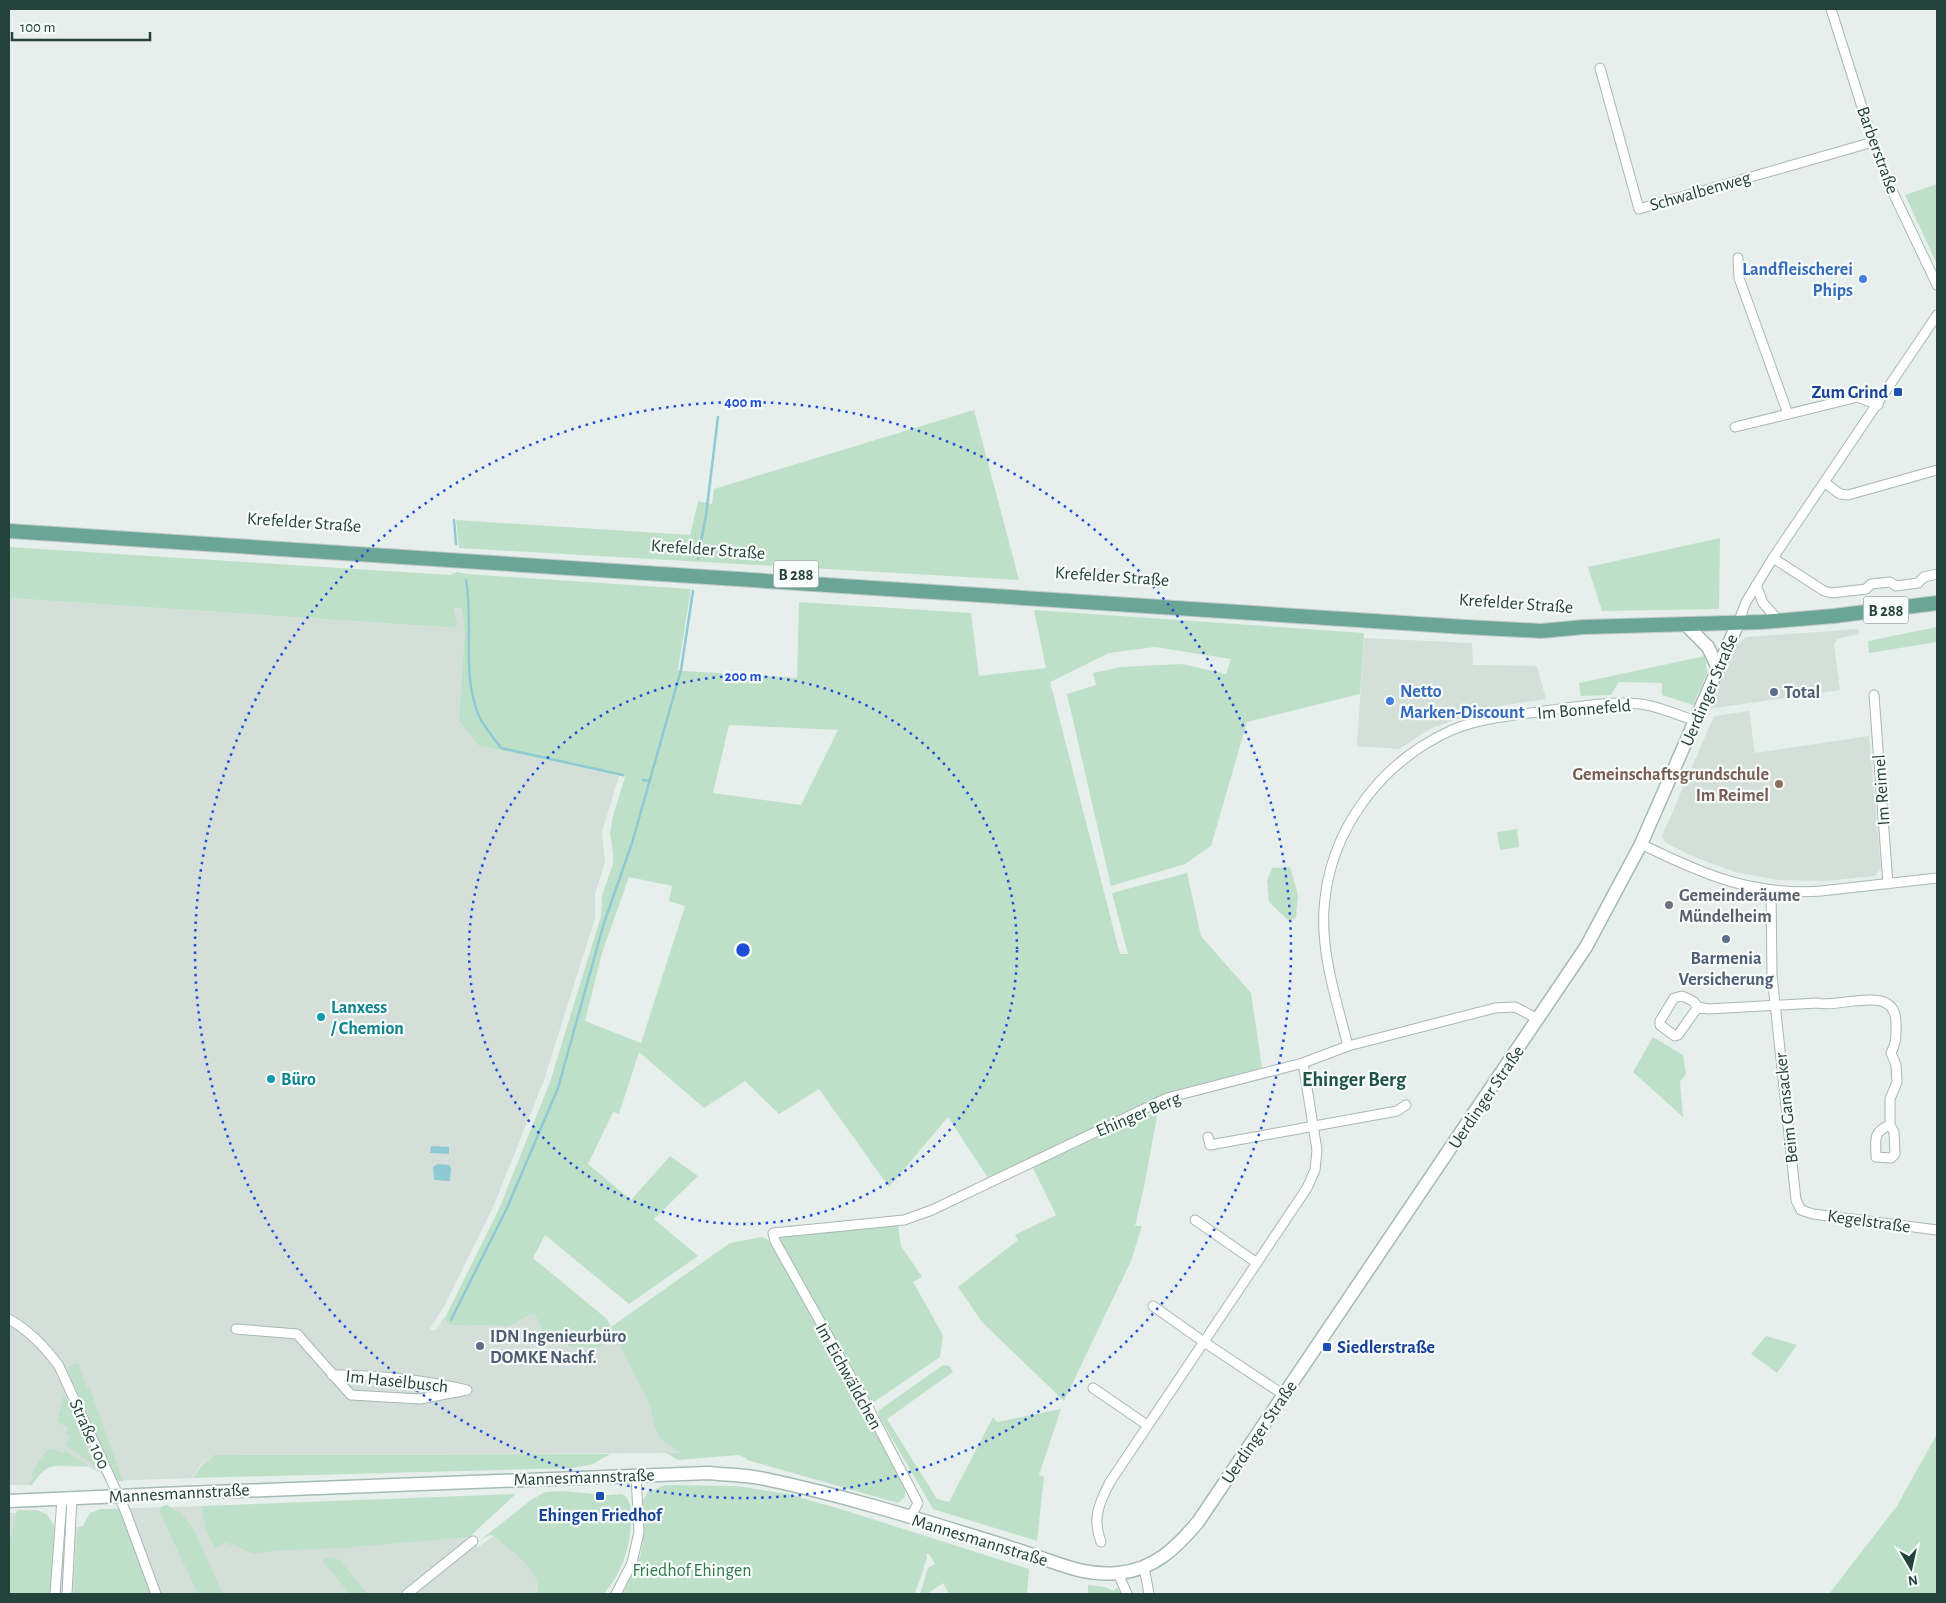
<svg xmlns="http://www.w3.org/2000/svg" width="1946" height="1603" viewBox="0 0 1946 1603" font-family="'Alegreya Sans',sans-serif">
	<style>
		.built { fill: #d4dfda }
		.green { fill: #bfe0c8; fill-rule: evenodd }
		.water { fill: #8ec9d4 }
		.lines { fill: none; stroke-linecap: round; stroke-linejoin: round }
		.stream { stroke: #8ec9d4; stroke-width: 2.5 }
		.street-casing { stroke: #a8b8b2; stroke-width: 11 }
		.secondary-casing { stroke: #a4bbb3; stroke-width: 15 }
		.primary-casing { stroke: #c2cac8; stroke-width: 16 }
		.street { stroke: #fff; stroke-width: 9 }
		.secondary { stroke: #fff; stroke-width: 12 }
		.primary { stroke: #6aa596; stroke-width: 14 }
		.secondary-bridge-casing { stroke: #a4bbb3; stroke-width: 15; stroke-linecap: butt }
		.secondary-bridge { stroke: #fff; stroke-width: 12 }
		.ring { fill: none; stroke: #1d4ed8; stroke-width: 2.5; stroke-dasharray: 2.5 5 }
		.shop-dot { fill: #3f7fe0; stroke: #f7fbf9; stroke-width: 2 }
		.transit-dot { fill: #1a4fb4; stroke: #f7fbf9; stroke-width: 2 }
		.service-dot { fill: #5c6f8a; stroke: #f7fbf9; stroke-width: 2 }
		.education-dot { fill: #8d6e63; stroke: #f7fbf9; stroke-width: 2 }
		.worship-dot { fill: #6b7280; stroke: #f7fbf9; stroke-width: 2 }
		.culture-dot { fill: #0f9aa8; stroke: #f7fbf9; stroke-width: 2 }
		.labels { text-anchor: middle; stroke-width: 4.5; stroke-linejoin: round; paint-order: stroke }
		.shield { fill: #f7fbf9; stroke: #637a73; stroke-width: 1 }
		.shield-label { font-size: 16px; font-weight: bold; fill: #24423a }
		.street-label { font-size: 18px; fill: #24423a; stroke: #f7fbf9 }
		.shop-label { font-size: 18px; font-weight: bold; fill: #366cbe; stroke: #f7fbf9; text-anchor: end }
		.transit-label { font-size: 18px; font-weight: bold; fill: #164399; stroke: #f7fbf9; text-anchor: end }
		.service-label { font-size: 18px; font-weight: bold; fill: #4e5e75; stroke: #f7fbf9; text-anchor: start }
		.education-label { font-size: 18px; font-weight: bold; fill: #785e54; stroke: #f7fbf9; text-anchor: end }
		.worship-label { font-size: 18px; font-weight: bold; fill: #5b616d; stroke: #f7fbf9; text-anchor: start }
		.culture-label { font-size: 18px; font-weight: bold; fill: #0d838f; stroke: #f7fbf9; text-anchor: start }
		.park-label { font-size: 18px; fill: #2d7a4b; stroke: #f7fbf9 }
		.quarter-label { font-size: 20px; font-weight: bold; fill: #1f5548; stroke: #f7fbf9 }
		.centre { fill: #1d4ed8; stroke: #f7fbf9; stroke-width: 2.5 }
		.ring-label { font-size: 15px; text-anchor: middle; font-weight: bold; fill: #1d4ed8; stroke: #f7fbf9; stroke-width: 4.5; stroke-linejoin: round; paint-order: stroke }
	</style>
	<rect width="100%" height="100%" fill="#e6efeb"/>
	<!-- built -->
	<g class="built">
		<polygon points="9,598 456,628 454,608 462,610 479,746 619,776 602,832 605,862 595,894 595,918 544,1080 493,1207 445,1305 429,1330 436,1330 444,1317 444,1320 448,1324 492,1326 510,1326 529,1315 535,1314 538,1318 540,1327 564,1345 575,1346 616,1337 650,1406 654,1425 682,1453 213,1455 213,1457 205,1461 198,1469 194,1478 105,1481 101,1473 88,1467 51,1466 43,1470 32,1485 9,1485"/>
		<polygon points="1859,629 1859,634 1837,639 1834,644 1840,690 1708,709 1737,645 1746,637"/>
		<polygon points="1364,638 1472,643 1473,665 1537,666 1546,699 1487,708 1430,729 1399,749 1357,746"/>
		<polygon points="1749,711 1755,753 1869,736 1881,868 1875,876 1826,881 1778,880 1735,872 1689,855 1665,842 1662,836 1714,716"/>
		<polygon points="204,1506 420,1529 479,1528 469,1537 478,1547 494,1536 490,1535 482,1539 495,1528 554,1594 9,1594 9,1513 16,1513 17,1510 37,1510 47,1514 55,1527 78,1527 83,1526 90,1513 101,1509"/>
	</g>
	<!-- green -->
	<g class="green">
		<polygon points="1937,184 1937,264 1905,195"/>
		<polygon points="974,410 1019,580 459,548 456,520 690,535 698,501 712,504 714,489"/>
		<polygon points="1720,538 1719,609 1602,611 1588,567"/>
		<path d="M 9,547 L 450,575 L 457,572 L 467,574 L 691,589 L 678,670 L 684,671 L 797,678 L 799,602 L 971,613 L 979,676 L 1046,668 L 1034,610 L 1364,633 L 1360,694 L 1247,722 L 1211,846 L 1185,864 L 1111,886 L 1067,694 L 1096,685 L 1093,673 L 1121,667 L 1182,664 L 1226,674 L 1231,659 L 1155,647 L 1109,653 L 1050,682 L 1120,954 L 1128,954 L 1112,893 L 1187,873 L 1201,936 L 1251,993 L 1262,1068 L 1152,1099 L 988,1178 L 948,1117 L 889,1187 L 819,1089 L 779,1114 L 745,1081 L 704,1108 L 639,1052 L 619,1114 L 613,1112 L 588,1164 L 631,1200 L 670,1156 L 698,1176 L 654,1219 L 698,1256 L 629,1304 L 545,1235 L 533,1258 L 607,1319 L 611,1327 L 730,1243 L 762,1237 L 772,1242 L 869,1419 L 905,1489 L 905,1497 L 898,1503 L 747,1460 L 746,1458 L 738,1455 L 678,1460 L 666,1453 L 681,1453 L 660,1438 L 654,1425 L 650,1406 L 616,1338 L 599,1347 L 582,1348 L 564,1345 L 543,1333 L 535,1314 L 529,1315 L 510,1326 L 454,1325 L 448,1324 L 444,1320 L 499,1209 L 550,1082 L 601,916 L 602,896 L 613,864 L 613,853 L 610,833 L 613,816 L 625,777 L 479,746 L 459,721 L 465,635 L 462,609 L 454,608 L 457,628 L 9,598 ZM 729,725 L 838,730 L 801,805 L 713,793 ZM 629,877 L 672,886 L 669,901 L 685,906 L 641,1043 L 585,1021 L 602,953 Z"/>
		<polygon points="1937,627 1937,642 1869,653 1868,641"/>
		<polygon points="1705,656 1707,673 1693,705 1662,695 1662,683 1619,682 1611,695 1581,696 1579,683"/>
		<polygon points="1517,829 1519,847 1500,850 1497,832"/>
		<polygon points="1290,867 1298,895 1296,918 1288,920 1269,902 1267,881 1272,868"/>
		<polygon points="1653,1037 1683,1055 1686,1074 1680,1081 1683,1117 1633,1072"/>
		<polygon points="1158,1111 1144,1187 1135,1226 1142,1226 1131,1261 1064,1401 982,1322 958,1287 1018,1240 1015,1235 1056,1215 1032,1166"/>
		<polygon points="898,1225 901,1246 922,1277 913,1282 943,1335 940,1357 871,1404 778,1240 780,1235"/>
		<polygon points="1766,1336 1797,1345 1777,1373 1751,1354"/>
		<polygon points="78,1363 87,1387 89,1386 123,1481 118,1481 68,1371 69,1366"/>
		<polygon points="943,1365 949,1366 953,1372 887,1419 937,1499 949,1502 993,1417 997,1422 1061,1409 1039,1475 1044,1477 1037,1541 933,1509 879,1416 878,1411"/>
		<polygon points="64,1394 97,1467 68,1447 66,1444 70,1436 65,1434 68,1427 57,1422"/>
		<polygon points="1937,1434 1937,1594 1829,1594 1897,1506"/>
		<path d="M 50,1448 L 62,1453 L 66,1451 L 88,1466 C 62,1466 47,1459 32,1485 L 29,1485 L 33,1477 L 32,1473 L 40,1459 Z"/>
		<path d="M 610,1454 L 593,1464 L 573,1468 L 194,1478 C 199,1468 203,1462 213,1457 L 213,1455 Z"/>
		<polygon points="665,1485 736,1486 788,1494 847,1511 1029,1569 1027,1594 949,1594 943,1583 927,1594 920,1594 928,1568 935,1564 930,1555 926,1553 927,1558 915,1594 623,1594 640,1557 643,1540 643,1501 647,1493"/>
		<path d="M 563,1491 L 595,1494 L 596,1496 L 622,1494 C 631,1499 631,1508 631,1518 C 631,1546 622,1573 604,1594 L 530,1594 L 538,1592 C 540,1569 510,1550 494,1536 L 490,1535 L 482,1539 L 531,1500 L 545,1492 Z"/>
		<polygon points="516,1494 469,1537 342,1548 273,1551 253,1554 235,1545 229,1545 227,1542 215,1548 206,1531 202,1509 198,1509 204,1506"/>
		<polygon points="167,1505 181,1513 193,1528 223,1594 198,1594 159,1511 162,1506"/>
		<polygon points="101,1509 119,1509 150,1594 73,1594 78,1527 83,1526 90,1513"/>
		<path d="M 17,1510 C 35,1510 47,1508 54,1527 L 50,1594 L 9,1594 L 9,1546 Z"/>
		<polygon points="329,1557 340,1560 366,1592 364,1594 350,1594 324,1563 323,1559"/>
		<polygon points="1088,1585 1105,1587 1113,1591 1117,1588 1122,1594 1088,1594"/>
	</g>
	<!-- water -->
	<g class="water">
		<polygon points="431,1146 449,1147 449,1154 430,1153"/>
		<polygon points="438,1164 449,1165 451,1168 450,1181 434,1180 433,1167"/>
	</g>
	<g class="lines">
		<!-- stream -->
		<g class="stream">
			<polyline points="454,520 456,544"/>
			<polyline points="698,559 706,515 718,417"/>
			<path d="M 466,580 C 474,625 461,674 479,716 C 484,727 494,738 501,748 L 623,775"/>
			<polyline points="643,780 650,781"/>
			<polyline points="451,1320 507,1208 558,1088 604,923 632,843 681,670 693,591"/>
		</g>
		<!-- street casing -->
		<g class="street-casing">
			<g id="street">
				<polyline points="1831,9 1873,142 1887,180 1937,285"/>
				<polyline points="1600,68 1639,209 1873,142"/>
				<polyline points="1738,258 1739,278 1788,414"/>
				<polyline points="1735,427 1858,397 1878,405"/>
				<polyline points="1825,483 1840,494 1848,495 1937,470"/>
				<polyline points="1773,558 1824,591 1832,593 1866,589 1871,584 1890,582 1896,586 1918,583 1924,577 1937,574"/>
				<polyline points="1756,585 1763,603 1778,620"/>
				<polyline points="1738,623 1746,602 1773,558 1937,315"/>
				<polyline points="1874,695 1888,884"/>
				<path d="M 1641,844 C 1702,874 1752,896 1821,891 L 1937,878"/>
				<polyline points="1771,891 1772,975 1796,1200 1801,1210 1813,1214 1937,1230"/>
				<path d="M 1698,1007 L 1678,1035 L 1675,1036 L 1660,1025 L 1660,1021 L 1674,998 L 1682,996 L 1693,1001 L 1698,1007 L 1708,1009 L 1817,1003 C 1840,1009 1896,982 1896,1023 C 1896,1036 1897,1041 1891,1053 L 1896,1065 L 1897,1082 L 1890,1099 L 1890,1125 C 1872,1132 1876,1140 1876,1157 L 1891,1158 L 1895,1154 L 1894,1132 L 1890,1125"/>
				<path d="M 1348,1046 C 1337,1002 1321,955 1324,909 C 1329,831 1380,762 1452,730 C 1482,717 1519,715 1552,710 C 1580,706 1618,700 1646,705 C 1663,708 1680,716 1696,721"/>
				<polyline points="1208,1137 1210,1145 1397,1111 1406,1105"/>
				<polyline points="1195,1220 1257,1263"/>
				<polyline points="1153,1306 1204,1342 1284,1395"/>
				<path d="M 9,1319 C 30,1331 45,1347 59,1366 L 125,1510 L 156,1594"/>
				<polyline points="236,1329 297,1334 351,1395 420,1399 467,1390"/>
				<path d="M 332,1375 C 377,1375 419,1379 463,1389"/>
				<polyline points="1093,1388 1147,1425"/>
				<polyline points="910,1518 918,1503 870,1411 775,1241 773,1233 904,1220 932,1210 1167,1098 1303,1063 1348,1046 1495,1008 1515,1007 1538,1019"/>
				<path d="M 1101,1542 C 1092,1519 1099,1503 1110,1482 L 1307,1188 L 1315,1170 L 1317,1150 L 1303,1063"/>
				<polyline points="1144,1567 1149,1594"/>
				<polyline points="1118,1573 1127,1594"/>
				<polyline points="55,1594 62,1499"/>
				<polyline points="67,1594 72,1498"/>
				<polyline points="407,1594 473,1541"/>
				<polyline points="616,1594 632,1563 639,1532 636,1475"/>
			</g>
		</g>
		<!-- secondary casing -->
		<g class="secondary-casing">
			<g id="secondary">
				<polyline points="1686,625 1708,647 1718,668"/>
				<path d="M 160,1494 L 709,1473 C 727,1475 747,1475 765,1479 C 837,1494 909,1516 980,1538 C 1000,1544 1021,1551 1041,1558 C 1067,1567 1090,1576 1118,1573 C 1154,1570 1176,1548 1198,1522 L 1586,947 L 1641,844 L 1738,623"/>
				<polyline points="9,1501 99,1497"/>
			</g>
		</g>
		<!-- primary casing -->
		<g class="primary-casing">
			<polyline id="primary" points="9,531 1465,627 1541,631 1584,627 1762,622 1834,616 1937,603"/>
		</g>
		<!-- street -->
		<use href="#street" class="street"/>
		<!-- secondary -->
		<use href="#secondary" class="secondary"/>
		<!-- primary -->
		<use href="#primary" class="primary"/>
		<!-- secondary-bridge casing -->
		<g class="secondary-bridge-casing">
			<polyline id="secondary-bridge" points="99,1497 160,1494"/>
		</g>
		<!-- secondary-bridge -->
		<use href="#secondary-bridge" class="secondary-bridge"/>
	</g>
	<!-- distance rings -->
	<g class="ring">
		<circle cx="743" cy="950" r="274"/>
		<circle cx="743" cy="950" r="548"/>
	</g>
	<!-- markers -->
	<g class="shop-dot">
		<circle cx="1863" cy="279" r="5"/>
		<circle cx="1390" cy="701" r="5"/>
	</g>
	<g class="transit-dot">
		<rect x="1893" y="387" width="10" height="10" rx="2.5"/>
		<rect x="1322" y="1342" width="10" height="10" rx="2.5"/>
		<rect x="595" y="1491" width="10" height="10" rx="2.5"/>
	</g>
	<g class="service-dot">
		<circle cx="1774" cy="692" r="5"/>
		<circle cx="1726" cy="939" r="5"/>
		<circle cx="480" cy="1346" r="5"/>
	</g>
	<circle class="education-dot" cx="1779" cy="784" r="5"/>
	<circle class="worship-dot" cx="1669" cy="905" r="5"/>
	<g class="culture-dot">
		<circle cx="321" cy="1017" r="5"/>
		<circle cx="271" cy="1079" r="5"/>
	</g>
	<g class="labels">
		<!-- shield labels -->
		<g class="shield">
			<rect x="773.5" y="560.5" width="45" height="27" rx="4"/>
			<rect x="1863.5" y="596.5" width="45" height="27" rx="4"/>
		</g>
		<g class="shield-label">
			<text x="796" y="580">B 288</text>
			<text x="1886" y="616">B 288</text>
		</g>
		<!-- street labels -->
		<g class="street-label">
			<text transform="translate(1878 150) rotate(70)" y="6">Barberstraße</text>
			<text transform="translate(1700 191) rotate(-16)" y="6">Schwalbenweg</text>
			<text transform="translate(304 522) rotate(4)" y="6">Krefelder Straße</text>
			<text transform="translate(708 549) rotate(4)" y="6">Krefelder Straße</text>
			<text transform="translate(1112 576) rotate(4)" y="6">Krefelder Straße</text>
			<text transform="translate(1516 603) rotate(4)" y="6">Krefelder Straße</text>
			<text transform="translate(1709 690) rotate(-67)" y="6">Uerdinger Straße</text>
			<text transform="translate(1584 709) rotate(-5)" y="6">Im Bonnefeld</text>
			<text transform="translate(1881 790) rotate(-94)" y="6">Im Reimel</text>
			<text transform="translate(1486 1097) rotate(-56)" y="6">Uerdinger Straße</text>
			<text transform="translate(1786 1108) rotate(-96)" y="6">Beim Gansacker</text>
			<text transform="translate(1138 1114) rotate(-23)" y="6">Ehinger Berg</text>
			<text transform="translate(1869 1221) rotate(8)" y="6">Kegelstraße</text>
			<text transform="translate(849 1376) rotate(61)" y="6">Im Eichwäldchen</text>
			<text transform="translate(397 1381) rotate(6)" y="6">Im Haselbusch</text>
			<text transform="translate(1259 1432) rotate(-56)" y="6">Uerdinger Straße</text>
			<text transform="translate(90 1434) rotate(66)" y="6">Straße 100</text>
			<text transform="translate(584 1477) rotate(-2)" y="6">Mannesmannstraße</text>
			<text transform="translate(179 1493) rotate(-3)" y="6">Mannesmannstraße</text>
			<text transform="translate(980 1540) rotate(17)" y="6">Mannesmannstraße</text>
		</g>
		<!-- shop labels -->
		<g class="shop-label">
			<text x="1853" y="275">Landfleischerei<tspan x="1853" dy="21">Phips</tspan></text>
			<text x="1400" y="697" text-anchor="start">Netto<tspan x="1400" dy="21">Marken-Discount</tspan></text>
		</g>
		<!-- transit labels -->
		<g class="transit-label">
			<text x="1888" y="398">Zum Grind</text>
			<text x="1337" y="1353" text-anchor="start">Siedlerstraße</text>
			<text x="600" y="1521" text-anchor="middle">Ehingen Friedhof</text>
		</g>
		<!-- service labels -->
		<g class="service-label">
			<text x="1784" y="698">Total</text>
			<text x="1726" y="964" text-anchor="middle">Barmenia<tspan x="1726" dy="21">Versicherung</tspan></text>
			<text x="490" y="1342">IDN Ingenieurbüro<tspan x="490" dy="21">DOMKE Nachf.</tspan></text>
		</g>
		<!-- education labels -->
		<g class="education-label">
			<text x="1769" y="780">Gemeinschaftsgrundschule<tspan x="1769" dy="21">Im Reimel</tspan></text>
		</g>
		<!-- worship labels -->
		<g class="worship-label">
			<text x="1679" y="901">Gemeinderäume<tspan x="1679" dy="21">Mündelheim</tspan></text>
		</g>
		<!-- culture labels -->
		<g class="culture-label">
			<text x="331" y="1013">Lanxess<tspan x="331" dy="21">/ Chemion</tspan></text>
			<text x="281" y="1085">Büro</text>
		</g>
		<!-- park labels -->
		<g class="park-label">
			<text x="692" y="1576">Friedhof Ehingen</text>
		</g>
		<!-- quarter labels -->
		<g class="quarter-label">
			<text x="1354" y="1086">Ehinger Berg</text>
		</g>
	</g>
	<circle cx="743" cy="950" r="8" class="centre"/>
	<g class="ring-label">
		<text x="743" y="407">400 m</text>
		<text x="743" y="681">200 m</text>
	</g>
	<!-- border -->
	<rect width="1946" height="1603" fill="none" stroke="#24423a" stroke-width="20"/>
	<!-- north arrow -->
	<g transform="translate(1911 1568) rotate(171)" stroke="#f7fbf9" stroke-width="4" paint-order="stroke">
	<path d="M0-4L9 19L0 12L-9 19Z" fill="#24423a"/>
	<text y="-8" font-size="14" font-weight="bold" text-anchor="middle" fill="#24423a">N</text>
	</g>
	<!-- scale -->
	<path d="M12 32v8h138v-8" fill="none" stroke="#24423a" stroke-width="2.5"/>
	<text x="20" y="32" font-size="15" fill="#24423a" stroke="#f7fbf9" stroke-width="4" paint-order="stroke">100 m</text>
</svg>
